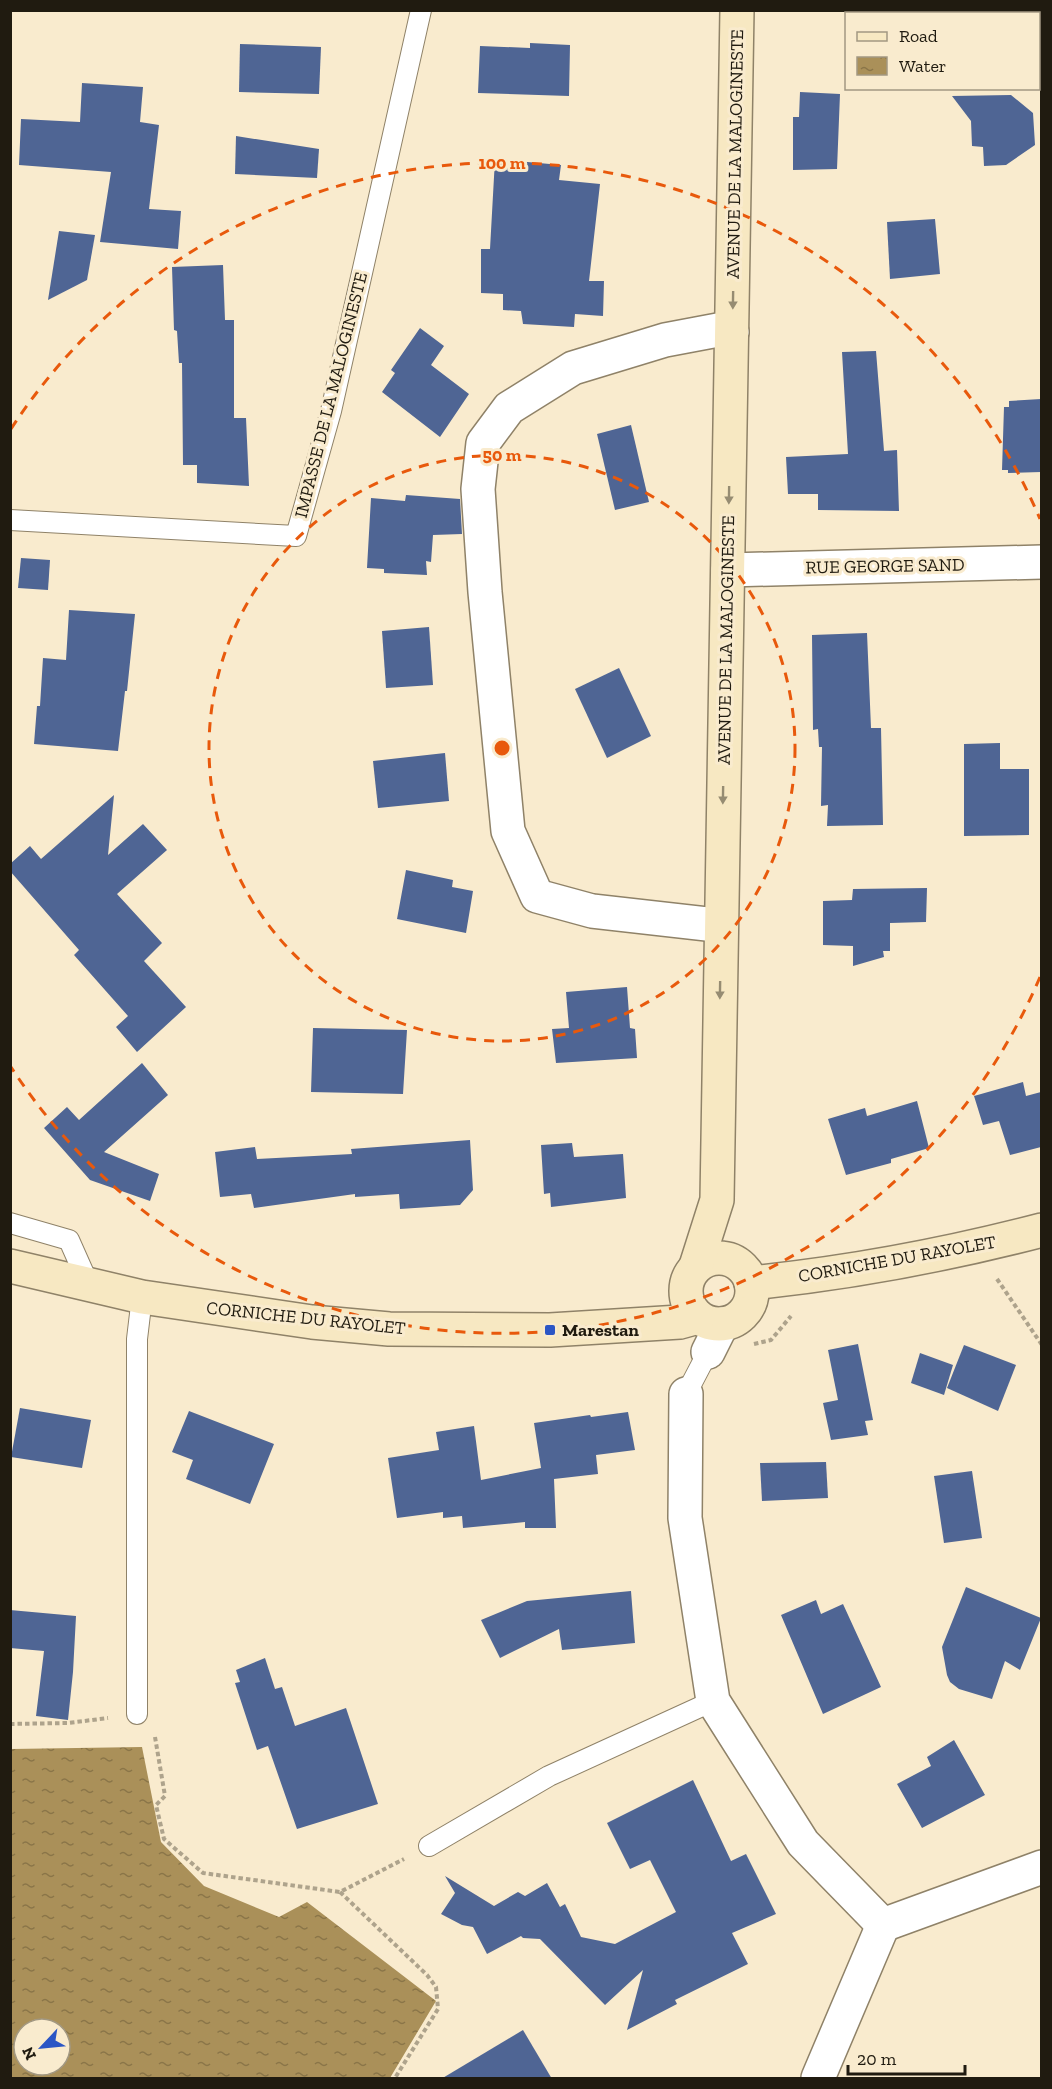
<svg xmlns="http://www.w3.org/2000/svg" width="1052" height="2089" viewBox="0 0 1052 2089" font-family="'Zilla Slab',serif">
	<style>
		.water { fill: url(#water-ripples); fill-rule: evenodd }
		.building { fill: #4f6594 }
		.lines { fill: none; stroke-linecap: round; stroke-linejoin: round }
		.lane-casing { stroke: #8f8268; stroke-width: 22 }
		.street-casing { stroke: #8f8268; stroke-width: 36 }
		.secondary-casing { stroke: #8f8268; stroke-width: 36 }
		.path { stroke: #aea38c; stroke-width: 4; stroke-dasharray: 4.5 3; stroke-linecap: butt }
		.lane { stroke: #fff; stroke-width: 20 }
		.street { stroke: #fff; stroke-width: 33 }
		.secondary { stroke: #f7e8c2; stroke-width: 33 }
		.oneway { fill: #968c72 }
		.ring { fill: none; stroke: #e8590c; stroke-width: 3; stroke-dasharray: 10 8 }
		.poi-dot { fill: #2b56c5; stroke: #f9ebce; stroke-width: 2 }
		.labels { text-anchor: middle; stroke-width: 6; stroke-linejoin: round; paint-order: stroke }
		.street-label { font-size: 18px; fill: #201b10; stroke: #f9ebce }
		.poi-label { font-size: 18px; font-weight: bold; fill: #201b10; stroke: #f9ebce; text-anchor: start }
		.centre { fill: #e8590c; stroke: #f9ebce; stroke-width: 3 }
		.ring-label { font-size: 18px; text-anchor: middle; font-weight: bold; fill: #e8590c; stroke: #f9ebce; stroke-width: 6; stroke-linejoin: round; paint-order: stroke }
	</style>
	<defs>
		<pattern id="water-ripples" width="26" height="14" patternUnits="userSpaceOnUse" patternTransform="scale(1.5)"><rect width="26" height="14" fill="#aa9059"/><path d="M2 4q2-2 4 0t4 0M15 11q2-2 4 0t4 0" fill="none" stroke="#8a7548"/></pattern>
	</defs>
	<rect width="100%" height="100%" fill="#f9ebce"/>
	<!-- water -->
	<path class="water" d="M 142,1747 L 161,1842 L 204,1886 L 279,1917 L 307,1902 L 436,2001 L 390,2078 L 11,2078 L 11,1749 ZM 24,2029 L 60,2029 L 60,2065 L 24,2065 Z"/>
	<!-- building -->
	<g class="building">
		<polygon points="530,43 570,45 569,96 478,93 480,46 530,48"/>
		<polygon points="240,44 321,47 319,94 239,92"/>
		<polygon points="82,83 143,87 140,122 159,125 149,209 181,211 178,249 100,242 111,172 19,165 21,119 80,122"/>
		<polygon points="800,92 840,94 837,169 793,170 793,117 799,117"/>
		<polygon points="1011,95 1033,113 1035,145 1006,165 984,166 983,147 972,146 971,121 952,96"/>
		<polygon points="236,136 319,149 317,178 235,174"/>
		<polygon points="495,159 561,165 559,180 600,184 589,281 604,281 603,316 575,314 574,327 523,324 521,311 503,310 503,294 481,293 481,249 490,249"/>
		<polygon points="935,219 940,274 890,279 887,222"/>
		<polygon points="59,231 95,235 87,280 48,300"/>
		<polygon points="223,265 225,320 234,320 234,418 246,418 249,486 197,483 197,465 183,465 182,363 179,363 177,331 174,330 172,267"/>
		<polygon points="420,328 444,346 431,365 469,394 440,437 382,392 395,373 391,370"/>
		<polygon points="876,351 884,451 897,450 899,511 818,510 818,494 788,494 786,457 848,454 842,352"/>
		<polygon points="1041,399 1041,472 1008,473 1008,470 1002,470 1004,407 1009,407 1009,401"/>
		<polygon points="631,425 649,502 615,510 597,434"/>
		<polygon points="406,495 460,499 462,534 433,535 431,562 426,561 427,575 384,573 384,569 367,568 371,498 405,501"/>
		<polygon points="21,558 50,560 48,590 18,588"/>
		<polygon points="69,610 135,614 127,691 125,691 118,751 34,744 37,706 40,706 43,658 66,660"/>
		<polygon points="429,627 433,685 386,688 382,631"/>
		<polygon points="867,633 871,728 881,728 883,825 827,826 828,805 821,806 822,747 819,747 818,729 813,730 812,635"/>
		<polygon points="619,668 651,736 607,758 575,689"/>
		<polygon points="1000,743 1000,769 1029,769 1029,835 964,836 964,744"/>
		<polygon points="445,753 449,801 378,808 373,761"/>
		<polygon points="114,795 108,855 143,824 167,850 117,894 162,943 144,961 186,1007 137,1052 116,1027 128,1016 74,955 79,950 10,871 10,864 30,846 41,859"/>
		<polygon points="406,870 453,880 452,887 473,891 466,933 397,919"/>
		<polygon points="927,888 926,922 890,923 890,951 883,951 884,957 853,966 853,946 823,945 823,901 852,900 853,889"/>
		<polygon points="627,987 630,1028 635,1029 637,1058 556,1063 552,1029 569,1028 566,992"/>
		<polygon points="313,1028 407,1030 403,1094 311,1092"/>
		<polygon points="142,1063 168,1095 104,1152 159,1174 150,1201 90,1180 44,1128 67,1107 79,1120"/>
		<polygon points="1023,1082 1026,1096 1041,1092 1041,1147 1010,1155 999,1121 983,1125 974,1096"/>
		<polygon points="917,1101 929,1148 891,1159 891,1163 846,1175 828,1119 865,1108 867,1116"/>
		<polygon points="470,1140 473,1190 460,1205 400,1209 399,1194 355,1197 355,1194 254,1208 251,1194 220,1197 215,1152 255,1147 257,1159 352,1154 351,1149"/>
		<polygon points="572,1143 574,1157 623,1154 626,1198 551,1207 550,1193 544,1194 541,1145"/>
		<polygon points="858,1344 873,1420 865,1421 868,1435 831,1440 823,1403 838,1400 828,1350"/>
		<polygon points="964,1345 1016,1365 998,1411 947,1388"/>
		<polygon points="920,1353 953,1365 944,1395 911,1383"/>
		<polygon points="20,1408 91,1420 82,1468 11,1457"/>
		<polygon points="189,1411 274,1444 250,1504 186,1479 193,1460 172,1452"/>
		<polygon points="628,1412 635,1450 596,1455 598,1474 554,1479 556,1528 525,1528 525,1522 463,1528 462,1516 443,1518 443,1512 397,1518 388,1458 439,1450 436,1432 474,1426 481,1480 541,1468 534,1423 590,1415 591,1417"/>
		<polygon points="826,1462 828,1498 762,1501 760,1463"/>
		<polygon points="972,1471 982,1538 944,1543 934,1476"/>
		<polygon points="966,1587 1041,1618 1020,1670 1005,1661 992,1699 959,1689 950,1682 947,1675 942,1647"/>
		<polygon points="631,1591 635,1643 562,1650 559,1629 500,1658 481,1620 527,1601"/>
		<polygon points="816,1600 821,1614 843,1604 881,1687 823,1714 781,1615"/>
		<polygon points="10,1610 76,1616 73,1672 68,1720 36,1716 44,1651 10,1648"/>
		<polygon points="265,1658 275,1689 282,1687 295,1726 346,1708 378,1804 297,1829 268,1746 257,1750 235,1683 240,1682 236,1670"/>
		<polygon points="954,1740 985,1795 922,1828 897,1784 931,1766 927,1757"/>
		<polygon points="693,1780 731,1861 746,1854 776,1914 732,1933 748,1964 675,2000 677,2004 627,2030 643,1970 605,2005 540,1939 523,1938 521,1936 487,1954 473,1927 462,1925 441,1914 455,1893 445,1876 494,1906 518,1892 525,1896 547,1883 560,1907 565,1904 581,1937 615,1944 676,1912 650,1860 630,1869 607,1823"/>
		<polygon points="523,2030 552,2079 441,2079"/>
	</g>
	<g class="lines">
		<!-- lane casing -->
		<g class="lane-casing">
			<g id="lane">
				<polyline points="10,520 296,536 331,411 421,10"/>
				<polyline points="10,1223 69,1240 89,1285"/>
				<polyline points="686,1394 708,1352"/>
				<polyline points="137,1714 137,1339 142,1297"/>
				<polyline points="429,1846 549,1776 713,1701"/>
			</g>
		</g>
		<!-- street casing -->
		<g class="street-casing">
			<g id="street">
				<polyline points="728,570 1042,562"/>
				<polyline points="721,924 707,924 592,911 537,896 508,831 485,592 478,489 483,443 509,408 573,368 665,340 718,330 732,332"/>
				<polyline points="708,1352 722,1324"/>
				<polyline points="686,1394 685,1518 713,1701 803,1843 883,1925 1042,1867"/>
				<polyline points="818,2078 883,1925"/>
			</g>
		</g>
		<!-- secondary casing -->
		<g class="secondary-casing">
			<g id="secondary">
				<circle cx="719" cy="1291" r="33"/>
				<polyline points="10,1266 142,1297 312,1322 389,1329 550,1330 680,1322 698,1317"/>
				<polyline points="696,1266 717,1200 737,10"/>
				<path d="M 751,1283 C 849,1273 946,1255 1042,1230"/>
			</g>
		</g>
		<!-- path -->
		<g class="path">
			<polyline points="997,1279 1042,1345"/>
			<polyline points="754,1344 771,1340 791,1316"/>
			<polyline points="10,1724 68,1723 108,1718"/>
			<polyline points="155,1737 165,1796 156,1805 164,1839 203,1873 340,1892 404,1859"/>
			<polyline points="340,1892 427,1975 436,1987 438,2009 395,2078"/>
		</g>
		<!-- lane -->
		<use href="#lane" class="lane"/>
		<!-- street -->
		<use href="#street" class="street"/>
		<!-- secondary -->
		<use href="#secondary" class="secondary"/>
	</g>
	<!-- one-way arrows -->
	<defs><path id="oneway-solid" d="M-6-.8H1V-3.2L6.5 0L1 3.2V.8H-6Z" transform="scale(1.5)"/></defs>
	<g class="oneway">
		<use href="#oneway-solid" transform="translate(733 300) rotate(91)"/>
		<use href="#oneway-solid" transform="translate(729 495) rotate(91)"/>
		<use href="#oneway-solid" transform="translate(723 795) rotate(91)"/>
		<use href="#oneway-solid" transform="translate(720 990) rotate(91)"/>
	</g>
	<!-- distance rings -->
	<g class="ring">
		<circle cx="502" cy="748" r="293"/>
		<path d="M1040 977A585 585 0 0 1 11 1067M11 429A585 585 0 0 1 1040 519"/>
	</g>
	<!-- markers -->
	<rect class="poi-dot" x="544" y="1324" width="12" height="12" rx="3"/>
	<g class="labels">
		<!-- street labels -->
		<g class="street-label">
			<text transform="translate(735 154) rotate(-89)" y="6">AVENUE DE LA MALOGINESTE</text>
			<text transform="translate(331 395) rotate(-76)" y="6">IMPASSE DE LA MALOGINESTE</text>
			<text transform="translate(885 566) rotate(-1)" y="6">RUE GEORGE SAND</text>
			<text transform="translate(726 640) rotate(-89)" y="6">AVENUE DE LA MALOGINESTE</text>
			<text transform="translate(897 1259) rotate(-10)" y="6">CORNICHE DU RAYOLET</text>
			<text transform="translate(306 1318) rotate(6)" y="6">CORNICHE DU RAYOLET</text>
		</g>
		<!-- poi labels -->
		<g class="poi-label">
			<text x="562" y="1336">Marestan</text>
		</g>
	</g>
	<circle cx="502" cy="748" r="9" class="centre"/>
	<g class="ring-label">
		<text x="502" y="169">100 m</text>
		<text x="502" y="461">50 m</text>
	</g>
	<!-- border -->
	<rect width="1052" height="2089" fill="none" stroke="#201b10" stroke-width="24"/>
	<!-- legend -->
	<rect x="845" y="12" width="195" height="78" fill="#f9ebce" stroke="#a29882" stroke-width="1.5"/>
	<rect x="857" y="32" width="30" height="9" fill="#f7e8c2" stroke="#a29882" stroke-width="1.5"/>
	<text x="899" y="42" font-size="18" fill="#201b10">Road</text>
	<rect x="857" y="57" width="30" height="18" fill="url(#water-ripples)" stroke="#a29882" stroke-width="1.5"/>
	<text x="899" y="72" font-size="18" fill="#201b10">Water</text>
	<!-- north arrow -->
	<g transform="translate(42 2047) rotate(244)"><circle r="28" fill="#f9ebce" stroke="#a29882" stroke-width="1.5"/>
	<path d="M0-4.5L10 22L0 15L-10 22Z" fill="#2b56c5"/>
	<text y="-9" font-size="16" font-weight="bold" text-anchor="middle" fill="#201b10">N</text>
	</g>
	<!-- scale -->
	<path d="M848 2065v9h117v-9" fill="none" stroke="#201b10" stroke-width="3"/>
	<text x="857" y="2065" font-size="18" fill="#201b10" stroke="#f9ebce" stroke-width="4.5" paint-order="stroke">20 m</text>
</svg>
